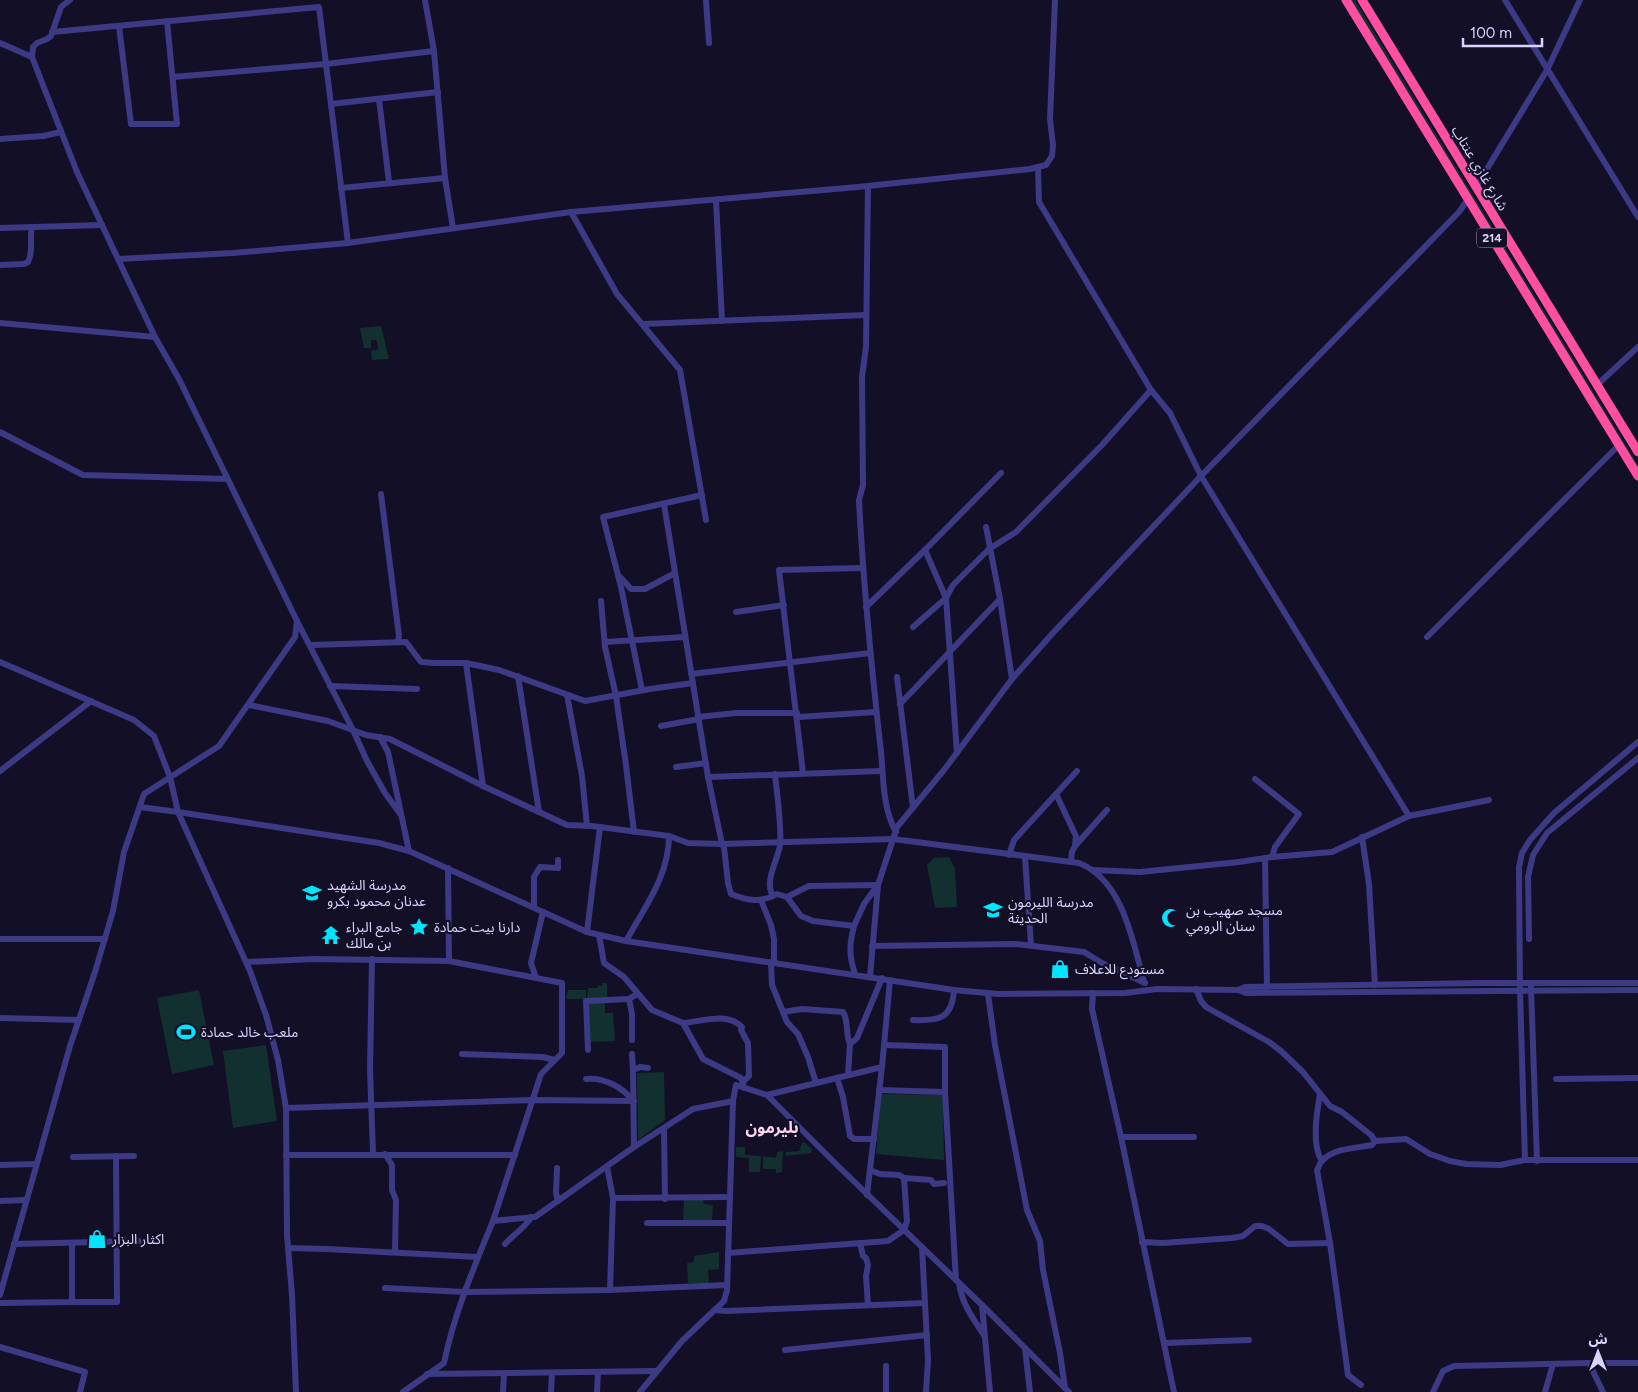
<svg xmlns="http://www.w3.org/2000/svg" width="1638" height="1392" viewBox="0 0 1638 1392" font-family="Figtree,'Noto Sans Arabic',sans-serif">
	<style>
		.green { fill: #12302f }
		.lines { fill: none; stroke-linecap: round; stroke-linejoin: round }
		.minor { stroke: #3d3a85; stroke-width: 6 }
		.highway { stroke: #ff4fa3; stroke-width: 9 }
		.labels { text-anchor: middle; stroke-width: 4.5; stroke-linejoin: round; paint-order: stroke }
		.shield { fill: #130f26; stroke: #9e99be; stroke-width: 1 }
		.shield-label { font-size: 12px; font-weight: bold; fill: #d9d4ff }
		.street-label { font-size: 14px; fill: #d9d4ff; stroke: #130f26 }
		.poi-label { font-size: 14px; fill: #d9d4ff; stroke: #130f26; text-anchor: start }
		.quarter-label { font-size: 16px; font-weight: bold; fill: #ffd6f0; stroke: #130f26 }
	</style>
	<rect width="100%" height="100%" fill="#130f26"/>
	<!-- green -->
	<g class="green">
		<path d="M 1351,0 L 1355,0 C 1448,156 1544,310 1638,465 L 1638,470 Z"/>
		<polygon points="381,326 389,359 372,360 371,351 379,349 376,340 371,340 371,348 364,348 360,328"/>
		<polygon points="949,857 955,869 957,907 935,908 927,865 934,858"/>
		<polygon points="602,983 607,983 607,998 587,999 588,988 597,988 598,985 602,986"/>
		<polygon points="199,990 214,1065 172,1074 157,998"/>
		<polygon points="568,990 586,990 586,999 566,999"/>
		<polygon points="605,1001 605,1013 613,1013 615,1041 590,1042 588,1002"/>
		<polygon points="266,1045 277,1121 233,1128 223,1051"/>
		<polygon points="664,1072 665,1120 638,1140 637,1073"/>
		<polygon points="881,1094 943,1095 944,1160 876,1154"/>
		<polygon points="804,1142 812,1149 811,1153 786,1156 786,1152 799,1151 802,1143"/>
		<polygon points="736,1147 745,1147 745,1155 761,1156 760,1172 749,1172 749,1158 736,1157"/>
		<polygon points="783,1151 782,1172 776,1173 776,1169 763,1169 763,1156 776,1158 777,1152"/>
		<polygon points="684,1200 703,1200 704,1204 713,1205 712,1221 683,1220"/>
		<polygon points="719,1252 719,1269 708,1270 709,1284 688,1283 687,1263 694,1262 694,1256"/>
	</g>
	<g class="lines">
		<!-- minor -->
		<g class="minor">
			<polyline points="425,0 434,51 445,178 453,228"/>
			<polyline points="706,0 709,43"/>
			<polyline points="1505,0 1638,217"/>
			<polyline points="119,26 131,124 177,124 167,21"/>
			<polyline points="52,32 319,7 348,243"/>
			<polyline points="0,43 32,57 77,172 118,259 155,337 179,379 297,621 295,637 219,746 144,794 124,852 113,911 95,972 70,1046 0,1295"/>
			<polyline points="32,57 33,47 37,43 47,39 51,36 61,7 70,0"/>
			<polyline points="173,77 326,64 434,51"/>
			<polyline points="379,99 389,182"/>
			<polyline points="331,104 438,92"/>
			<polyline points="0,139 43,136 61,132"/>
			<polyline points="1038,167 1039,202 1151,390 1170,413 1201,476 1409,816"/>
			<path d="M 868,186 L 866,347 L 862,377 L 863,485 L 859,500 C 863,581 871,662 880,743 C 884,772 881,806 896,832"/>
			<polyline points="1476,187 1547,70 1580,0"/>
			<polyline points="341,188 445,178"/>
			<polyline points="716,200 722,321"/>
			<polyline points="571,212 617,294 680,370 706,520"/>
			<polyline points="0,228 102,225"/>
			<polyline points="118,259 233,253 348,243 571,212 858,187 1030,169 1046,165 1052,156 1053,145 1050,119 1055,0"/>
			<path d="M 0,265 L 24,264 L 28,262 C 34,251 29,239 32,227"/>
			<polyline points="0,323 155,337"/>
			<polyline points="643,324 866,315"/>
			<polyline points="1597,385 1638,347"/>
			<polyline points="0,432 83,475 227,479"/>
			<polyline points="381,494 399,636 398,642"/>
			<path d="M 664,504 L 708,777 L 722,844 L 724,847 L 728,883 L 731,894 C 748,901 761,903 777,894 L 787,897 L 809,886 L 878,885"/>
			<polyline points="986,527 1000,599 1012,679"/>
			<polyline points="925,550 946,598 957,753"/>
			<polyline points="620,577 631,589 645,589 675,573"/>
			<polyline points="601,601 605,647 616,696 626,765 634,832"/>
			<polyline points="866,607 925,550 1001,473"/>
			<polyline points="736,612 784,605"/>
			<polyline points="297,621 353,730 367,761 385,793 401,815"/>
			<polyline points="913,627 946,598 953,585 989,549 1016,532 1102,445 1151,390"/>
			<polyline points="1427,637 1619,445"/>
			<polyline points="605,642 685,637"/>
			<polyline points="311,645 406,642 421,662 435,663 466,663 499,670 585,701 650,689 693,683"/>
			<polyline points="0,662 134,720 154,736 170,777 178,812 379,843 409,851 587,932 626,941 954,990 998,994 1125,993 1157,989 1238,990 1246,993 1638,990"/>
			<polyline points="466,663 483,786"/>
			<polyline points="691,674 870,653"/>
			<polyline points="518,676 539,812"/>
			<polyline points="897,677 913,808"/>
			<polyline points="330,686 417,689"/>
			<polyline points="642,690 621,587 603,517 702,495"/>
			<polyline points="567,695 582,776 587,826"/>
			<polyline points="900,704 1000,599"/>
			<path d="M 249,705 L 328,721 L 366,735 L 390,739 L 483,786 L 567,825 L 592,826 L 669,836 C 669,876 644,908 626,941"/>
			<polyline points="698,717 736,713 797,713"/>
			<polyline points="798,717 876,712"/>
			<polyline points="661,726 699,719"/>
			<polyline points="380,737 388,752 409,851"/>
			<polyline points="676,767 706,763"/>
			<polyline points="0,771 91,701"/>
			<polyline points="803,773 779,570 862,568"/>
			<polyline points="708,777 882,771"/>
			<polyline points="1255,779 1299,814 1275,847 1272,857"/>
			<polyline points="1056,794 1076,836 1075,846"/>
			<polyline points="140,807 178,812 250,971 266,1015 278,1060 286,1108 287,1235 292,1295 296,1392"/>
			<path d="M 669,836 L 688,843 L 722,844 L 893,839 L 1079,863 C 1123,880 1133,942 1144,982"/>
			<polyline points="1362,837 1369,884 1375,985"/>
			<polyline points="1009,855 1014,840 1077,771"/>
			<polyline points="1025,857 1031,945"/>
			<polyline points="1265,858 1267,987"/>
			<polyline points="1071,861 1072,852 1075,846 1107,810"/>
			<polyline points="448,868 449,961"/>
			<polyline points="1092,870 1140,872 1239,862 1272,857 1332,852 1409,816 1489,800"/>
			<path d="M 773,896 C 764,882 777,861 780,846 C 782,828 777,794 775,774"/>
			<polyline points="787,897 801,916 813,921 854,926 864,904 877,886"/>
			<polyline points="761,900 771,925 774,939 774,963"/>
			<polyline points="534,907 534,877 540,867 558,868 558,860"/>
			<path d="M 854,926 C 849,945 849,956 855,974"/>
			<polyline points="587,932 600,827"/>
			<polyline points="599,935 604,963 624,977 652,1010 683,1023 703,1059 741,1078 744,1088"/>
			<polyline points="0,939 105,939"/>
			<polyline points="1529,939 1528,877 1533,855 1547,833 1638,758"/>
			<polyline points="872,946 1016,944 1084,952 1102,963 1145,983"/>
			<polyline points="372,959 370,1069 373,1154"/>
			<polyline points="247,962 314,959 449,961 562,983 562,1053 541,1074 493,1221"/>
			<polyline points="771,962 772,985 787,1022 798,1034 808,1057 816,1083"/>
			<polyline points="870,977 878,885 897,827 944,770 1012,679 1052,634 1201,476 1459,212 1468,199"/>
			<polyline points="536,978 531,963 543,912"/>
			<polyline points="1531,987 1537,1161"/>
			<polyline points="1196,989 1201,1001 1206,1007 1269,1042 1282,1052 1303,1072 1330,1106 1342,1112 1371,1135 1375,1141 1406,1139 1430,1154 1450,1161 1466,1164 1500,1165 1525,1160 1638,1160"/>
			<polyline points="1238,990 1245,987 1478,983 1638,983"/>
			<polyline points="1093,993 1092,1009 1121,1137 1174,1392"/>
			<polyline points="988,994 995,1045 1027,1210 1040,1241 1043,1270 1060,1353 1065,1388"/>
			<polyline points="629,999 632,1014 632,1040"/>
			<path d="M 783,1012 L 802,1009 L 843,1012 C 849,1021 845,1034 850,1044"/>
			<polyline points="0,1018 79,1020"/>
			<path d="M 913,1020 C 939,1021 952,1019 954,990"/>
			<path d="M 683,1023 C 701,1022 726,1011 742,1027 L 741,1030 L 748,1043 L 749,1076 L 743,1082"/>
			<polyline points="884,1045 945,1047 945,1092 956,1280"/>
			<polyline points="588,1050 586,1001 629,999 637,994"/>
			<polyline points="462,1054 543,1057 554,1060"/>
			<polyline points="632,1054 633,1070"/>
			<polyline points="848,1075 850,1044 857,1038 882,978"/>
			<polyline points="837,1078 843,1097 850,1136 854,1139 874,1139"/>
			<path d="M 586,1079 C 603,1077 623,1087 633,1101"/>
			<polyline points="1556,1079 1638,1078"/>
			<polyline points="879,1090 945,1092"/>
			<path d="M 1320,1094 C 1317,1112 1311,1145 1322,1161"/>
			<polyline points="767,1095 839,1167 982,1305 1069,1392"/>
			<polyline points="286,1108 533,1100 634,1101"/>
			<polyline points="664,1129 665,1199"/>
			<polyline points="1121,1137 1194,1137"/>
			<polyline points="634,1147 633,1070 640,1067 648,1068"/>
			<polyline points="385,1154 392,1165 392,1190 396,1200 395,1252"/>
			<polyline points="286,1155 515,1155"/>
			<polyline points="73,1157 134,1156"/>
			<polyline points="1525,1160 1520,991 1519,867 1522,853 1530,840 1554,813 1638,742"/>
			<polyline points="0,1165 36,1164"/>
			<polyline points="607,1167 613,1198 610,1290"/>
			<polyline points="557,1168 556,1193 558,1201"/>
			<polyline points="904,1178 931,1180 934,1184 944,1183"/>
			<polyline points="867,1195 882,1067"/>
			<polyline points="613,1198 730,1197"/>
			<polyline points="0,1201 26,1200"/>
			<polyline points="647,1223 729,1223"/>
			<polyline points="1142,1242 1163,1243 1232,1238 1243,1236 1255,1226 1262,1226 1269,1229 1288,1244 1330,1243"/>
			<polyline points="860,1243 863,1256 866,1258 868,1265 866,1276 868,1305"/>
			<polyline points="14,1244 139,1241"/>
			<path d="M 505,1244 C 511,1237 529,1224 531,1217"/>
			<polyline points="922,1247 928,1360 926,1392"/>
			<polyline points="289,1248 326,1249 478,1257"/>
			<polyline points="728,1253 888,1241 904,1230 907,1221 904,1178 899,1175 880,1174 870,1170"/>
			<path d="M 959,1283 C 962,1304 972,1317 984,1335"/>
			<polyline points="385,1288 465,1292 610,1290 727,1285"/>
			<polyline points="72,1302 117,1302 116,1156"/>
			<polyline points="0,1303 72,1302 72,1243"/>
			<polyline points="982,1305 990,1392"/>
			<polyline points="715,1310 726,1311 925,1303"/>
			<polyline points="1164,1343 1249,1340"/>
			<polyline points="0,1347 85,1372 80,1392"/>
			<polyline points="1025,1348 1030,1392"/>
			<polyline points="785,1350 927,1335"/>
			<polyline points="427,1374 656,1371"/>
			<path d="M 1361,1385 L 1348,1375 L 1330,1243 L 1317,1170 C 1319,1167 1320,1162 1323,1160 C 1334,1148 1358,1148 1372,1145 L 1375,1141"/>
			<path d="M 403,1392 L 444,1363 C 454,1314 474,1267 493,1221 L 535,1217 L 634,1147 L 693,1109 L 733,1101"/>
			<polyline points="503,1392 504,1373"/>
			<polyline points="551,1392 552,1373"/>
			<polyline points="597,1392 598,1372"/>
			<polyline points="640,1392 682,1341 724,1301 727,1290 733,1101 736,1085 767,1095 882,1067 890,980"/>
			<polyline points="886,1392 886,1366"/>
			<polyline points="1433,1392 1443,1371 1454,1366 1589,1363"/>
			<polyline points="1545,1392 1553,1364"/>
			<polyline points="1603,1392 1589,1363 1638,1363"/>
		</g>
		<!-- highway -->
		<g class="highway">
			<polyline points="1346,0 1638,476"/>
			<polyline points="1362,0 1638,452"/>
		</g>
	</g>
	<!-- icons -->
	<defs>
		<g id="school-bare" transform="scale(1.5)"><path d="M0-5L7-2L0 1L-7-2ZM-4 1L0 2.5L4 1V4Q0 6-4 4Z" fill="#00e5ff" stroke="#130f26" stroke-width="2.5" paint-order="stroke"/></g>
		<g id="mosque-bare" transform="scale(1.5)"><path d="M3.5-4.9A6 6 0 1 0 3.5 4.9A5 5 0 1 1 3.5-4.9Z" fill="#00e5ff" stroke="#130f26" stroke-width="2.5" paint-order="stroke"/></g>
		<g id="sight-bare" transform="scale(1.5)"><path d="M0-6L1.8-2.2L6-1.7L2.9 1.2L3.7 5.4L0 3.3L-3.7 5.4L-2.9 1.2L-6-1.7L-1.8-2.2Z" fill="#00e5ff" stroke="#130f26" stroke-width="2.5" paint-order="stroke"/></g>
		<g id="temple-bare" transform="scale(1.5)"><path d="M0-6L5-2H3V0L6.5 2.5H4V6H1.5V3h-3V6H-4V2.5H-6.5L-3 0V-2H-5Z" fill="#00e5ff" stroke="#130f26" stroke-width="2.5" paint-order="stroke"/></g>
		<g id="shop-bare" transform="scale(1.5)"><path d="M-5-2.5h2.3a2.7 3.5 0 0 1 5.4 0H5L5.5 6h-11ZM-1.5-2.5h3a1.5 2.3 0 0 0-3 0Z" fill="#00e5ff" stroke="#130f26" stroke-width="2.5" paint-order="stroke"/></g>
		<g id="stadium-bare" transform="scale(1.5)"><path d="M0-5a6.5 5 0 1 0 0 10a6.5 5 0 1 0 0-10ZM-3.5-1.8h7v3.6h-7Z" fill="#00e5ff" stroke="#130f26" stroke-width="2.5" paint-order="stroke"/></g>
	</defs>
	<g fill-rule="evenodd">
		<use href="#school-bare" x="312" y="893"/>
		<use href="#school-bare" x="993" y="910"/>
		<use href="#mosque-bare" x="1171" y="918"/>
		<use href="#sight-bare" x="419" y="927"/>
		<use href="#temple-bare" x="331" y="935"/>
		<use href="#shop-bare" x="1060" y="969"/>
		<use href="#stadium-bare" x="186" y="1032"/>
		<use href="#shop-bare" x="97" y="1239"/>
	</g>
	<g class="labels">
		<!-- shield labels -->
		<rect class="shield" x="1477" y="228.5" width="30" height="19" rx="4"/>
		<g class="shield-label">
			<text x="1492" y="242">214</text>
		</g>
		<!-- street labels -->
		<g class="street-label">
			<text transform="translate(1480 168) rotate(59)" y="5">شارع غازي عنتاب</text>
		</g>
		<!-- poi labels -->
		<g class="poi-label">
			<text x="327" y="890">مدرسة الشهيد<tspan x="327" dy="16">عدنان محمود بكرو</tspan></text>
			<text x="1008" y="907">مدرسة الليرمون<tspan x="1008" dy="16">الحديثة</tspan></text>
			<text x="1186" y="915">مسجد صهيب بن<tspan x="1186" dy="16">سنان الرومي</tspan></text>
			<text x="346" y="932">جامع البراء<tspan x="346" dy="16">بن مالك</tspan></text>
			<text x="434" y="932">دارنا بيت حمادة</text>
			<text x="1075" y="974">مستودع للاعلاف</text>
			<text x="201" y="1037">ملعب خالد حمادة</text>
			<text x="112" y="1244">اكثار البزار</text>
		</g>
		<!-- quarter labels -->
		<g class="quarter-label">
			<text x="772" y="1133">بليرمون</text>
		</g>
	</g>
	<!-- north arrow -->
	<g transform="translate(1598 1352)" stroke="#130f26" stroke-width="4" paint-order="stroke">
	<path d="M0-4L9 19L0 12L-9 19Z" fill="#d9d4ff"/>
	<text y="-8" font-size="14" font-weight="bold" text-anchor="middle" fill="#d9d4ff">ش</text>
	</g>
	<!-- scale -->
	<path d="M1463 38v8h79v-8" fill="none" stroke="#d9d4ff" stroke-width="2.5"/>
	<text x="1470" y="38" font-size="15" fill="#d9d4ff" stroke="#130f26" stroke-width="4" paint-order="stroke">100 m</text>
</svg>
